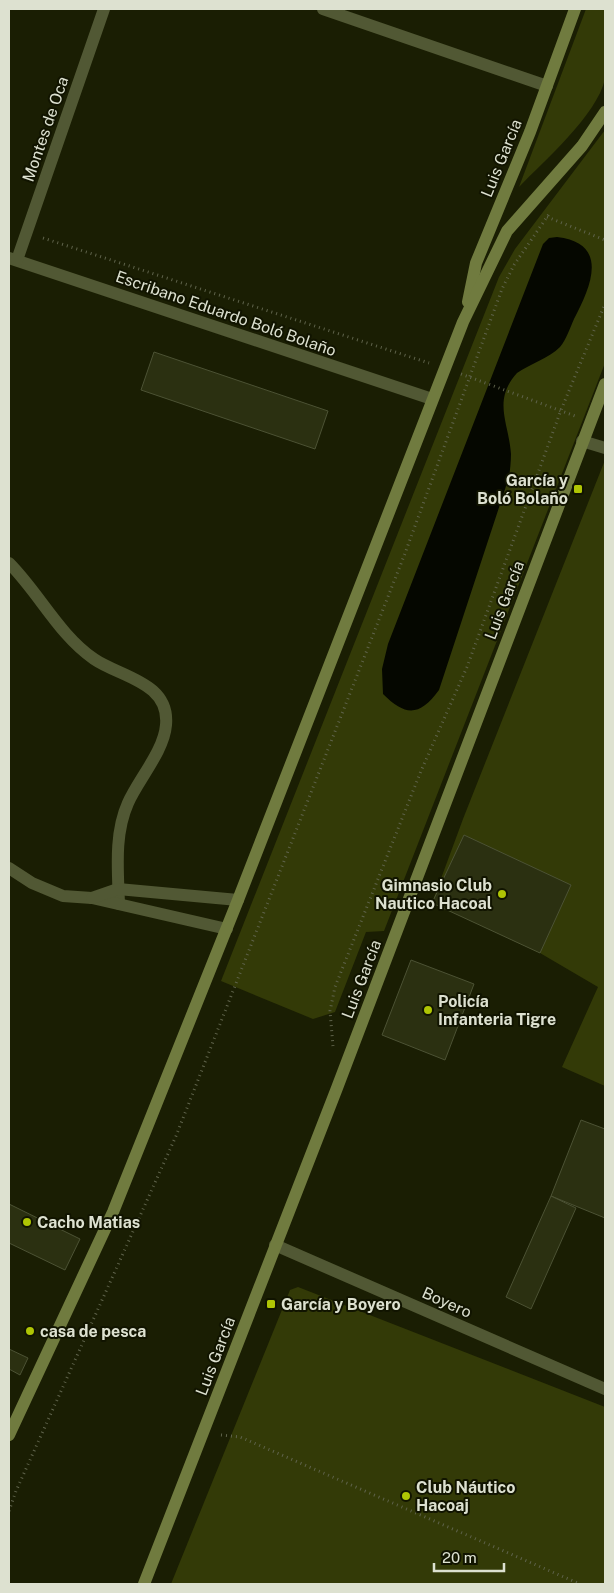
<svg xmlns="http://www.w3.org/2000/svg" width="614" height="1593" viewBox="0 0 614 1593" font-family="'Public Sans',sans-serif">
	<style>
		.green { fill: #333a07 }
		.water { fill: #050700 }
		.building { fill: #2b3011; stroke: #4c5234 }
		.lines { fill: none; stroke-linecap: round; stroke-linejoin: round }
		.path { stroke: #5f634b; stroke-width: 3; stroke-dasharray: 1 4; stroke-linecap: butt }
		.street { stroke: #515834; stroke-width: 12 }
		.secondary { stroke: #707b3f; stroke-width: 12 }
		.poi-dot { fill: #afc504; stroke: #111400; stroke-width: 2 }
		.labels { text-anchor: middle; stroke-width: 4; stroke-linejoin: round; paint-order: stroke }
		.street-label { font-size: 16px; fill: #dde1d0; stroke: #111400 }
		.poi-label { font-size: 16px; font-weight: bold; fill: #dde1d0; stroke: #111400; text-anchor: start }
	</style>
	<rect width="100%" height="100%" fill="#1a1e03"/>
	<!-- green -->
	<g class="green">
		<path d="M 586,9 L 605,9 C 605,28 609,61 605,79 C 597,115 544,161 519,187 Z"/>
		<polygon points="605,130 605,363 384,931 366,932 335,1012 313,1019 221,981 499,277 515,249"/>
		<polygon points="605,460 605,1086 562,1067 598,987 540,953 432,903 463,819"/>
		<polygon points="298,1287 605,1407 605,1584 171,1584 290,1290"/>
	</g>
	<!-- water -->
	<path class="water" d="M 557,237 C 610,243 591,287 574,319 C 570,328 566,340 560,347 C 549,358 530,364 517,373 C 492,401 509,423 511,454 C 511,462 510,470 509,477 L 439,690 C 420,716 406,717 383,694 L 382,669 L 388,644 L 543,244 L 549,238 Z"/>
	<!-- building -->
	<g class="building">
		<polygon points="154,352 328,411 315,449 141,390"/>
		<polygon points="464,835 571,885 540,953 432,903"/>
		<polygon points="411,960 474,984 445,1060 382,1035"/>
		<polygon points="581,1120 605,1129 605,1218 551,1196"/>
		<polygon points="551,1196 576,1208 531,1309 506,1297"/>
		<polygon points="9,1204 80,1239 65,1270 9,1243"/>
		<polygon points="9,1349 28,1358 20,1375 9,1369"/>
	</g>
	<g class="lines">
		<!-- path -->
		<g class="path">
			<polyline points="547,217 605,240"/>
			<polyline points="43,238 429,363"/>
			<polyline points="461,374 575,416"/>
			<polyline points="333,1046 330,1011 335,987 421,771 467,667 561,410 605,304"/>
			<polyline points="221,1435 240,1437 580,1584"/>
			<polyline points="9,1511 16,1491 176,1136 404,556 502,289 514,265 549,214"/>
		</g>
		<!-- street -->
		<g class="street">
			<polyline points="323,9 547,86"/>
			<polyline points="9,258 432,399"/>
			<polyline points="17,260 104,9"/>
			<polyline points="582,441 605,448"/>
			<path d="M 9,563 C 39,593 59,635 94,659 C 120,677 170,682 166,725 C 164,751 138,780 128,803 C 114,834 118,871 119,904"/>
			<polyline points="9,868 32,883 63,896 92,898 227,929"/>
			<polyline points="92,898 118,889 238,900"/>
			<polyline points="275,1245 605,1389"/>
		</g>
		<!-- secondary -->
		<g class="secondary">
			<polyline points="468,302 476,263 530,132 575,9"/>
			<polyline points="9,1435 113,1212 238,900 463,322 507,231 582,146 605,112"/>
			<polyline points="144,1584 337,1088 605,384"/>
		</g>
	</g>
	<!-- markers -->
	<g class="poi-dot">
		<rect x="573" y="484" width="10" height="10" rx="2.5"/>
		<circle cx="502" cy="894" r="5"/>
		<circle cx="428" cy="1010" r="5"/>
		<circle cx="27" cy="1222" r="5"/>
		<rect x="266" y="1299" width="10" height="10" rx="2.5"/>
		<circle cx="30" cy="1331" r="5"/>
		<circle cx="406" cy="1496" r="5"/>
	</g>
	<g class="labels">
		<!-- street labels -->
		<g class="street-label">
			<text transform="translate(45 129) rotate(-71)" y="6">Montes de Oca</text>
			<text transform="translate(501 158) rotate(-68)" y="6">Luis García</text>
			<text transform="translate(226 313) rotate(19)" y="6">Escribano Eduardo Boló Bolaño</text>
			<text transform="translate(504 600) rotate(-69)" y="6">Luis García</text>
			<text transform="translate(361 979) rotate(-69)" y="6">Luis García</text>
			<text transform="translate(447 1302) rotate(24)" y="6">Boyero</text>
			<text transform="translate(215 1356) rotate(-69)" y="6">Luis García</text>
		</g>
		<!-- poi labels -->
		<g class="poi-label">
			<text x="568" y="486" text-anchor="end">García y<tspan x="568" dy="18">Boló Bolaño</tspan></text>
			<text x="492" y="891" text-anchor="end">Gimnasio Club<tspan x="492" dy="18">Nautico Hacoal</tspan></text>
			<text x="438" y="1007">Policía<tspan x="438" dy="18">Infanteria Tigre</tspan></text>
			<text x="37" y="1228">Cacho Matias</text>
			<text x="281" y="1310">García y Boyero</text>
			<text x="40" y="1337">casa de pesca</text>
			<text x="416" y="1493">Club Náutico<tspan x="416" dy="18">Hacoaj</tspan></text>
		</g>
	</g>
	<!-- border -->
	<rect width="614" height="1593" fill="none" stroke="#dde1d0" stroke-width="20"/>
	<!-- scale -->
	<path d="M434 1563v8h70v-8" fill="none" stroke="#dde1d0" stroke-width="2.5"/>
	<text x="442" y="1563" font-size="15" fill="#dde1d0" stroke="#111400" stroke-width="4" paint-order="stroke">20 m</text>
</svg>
